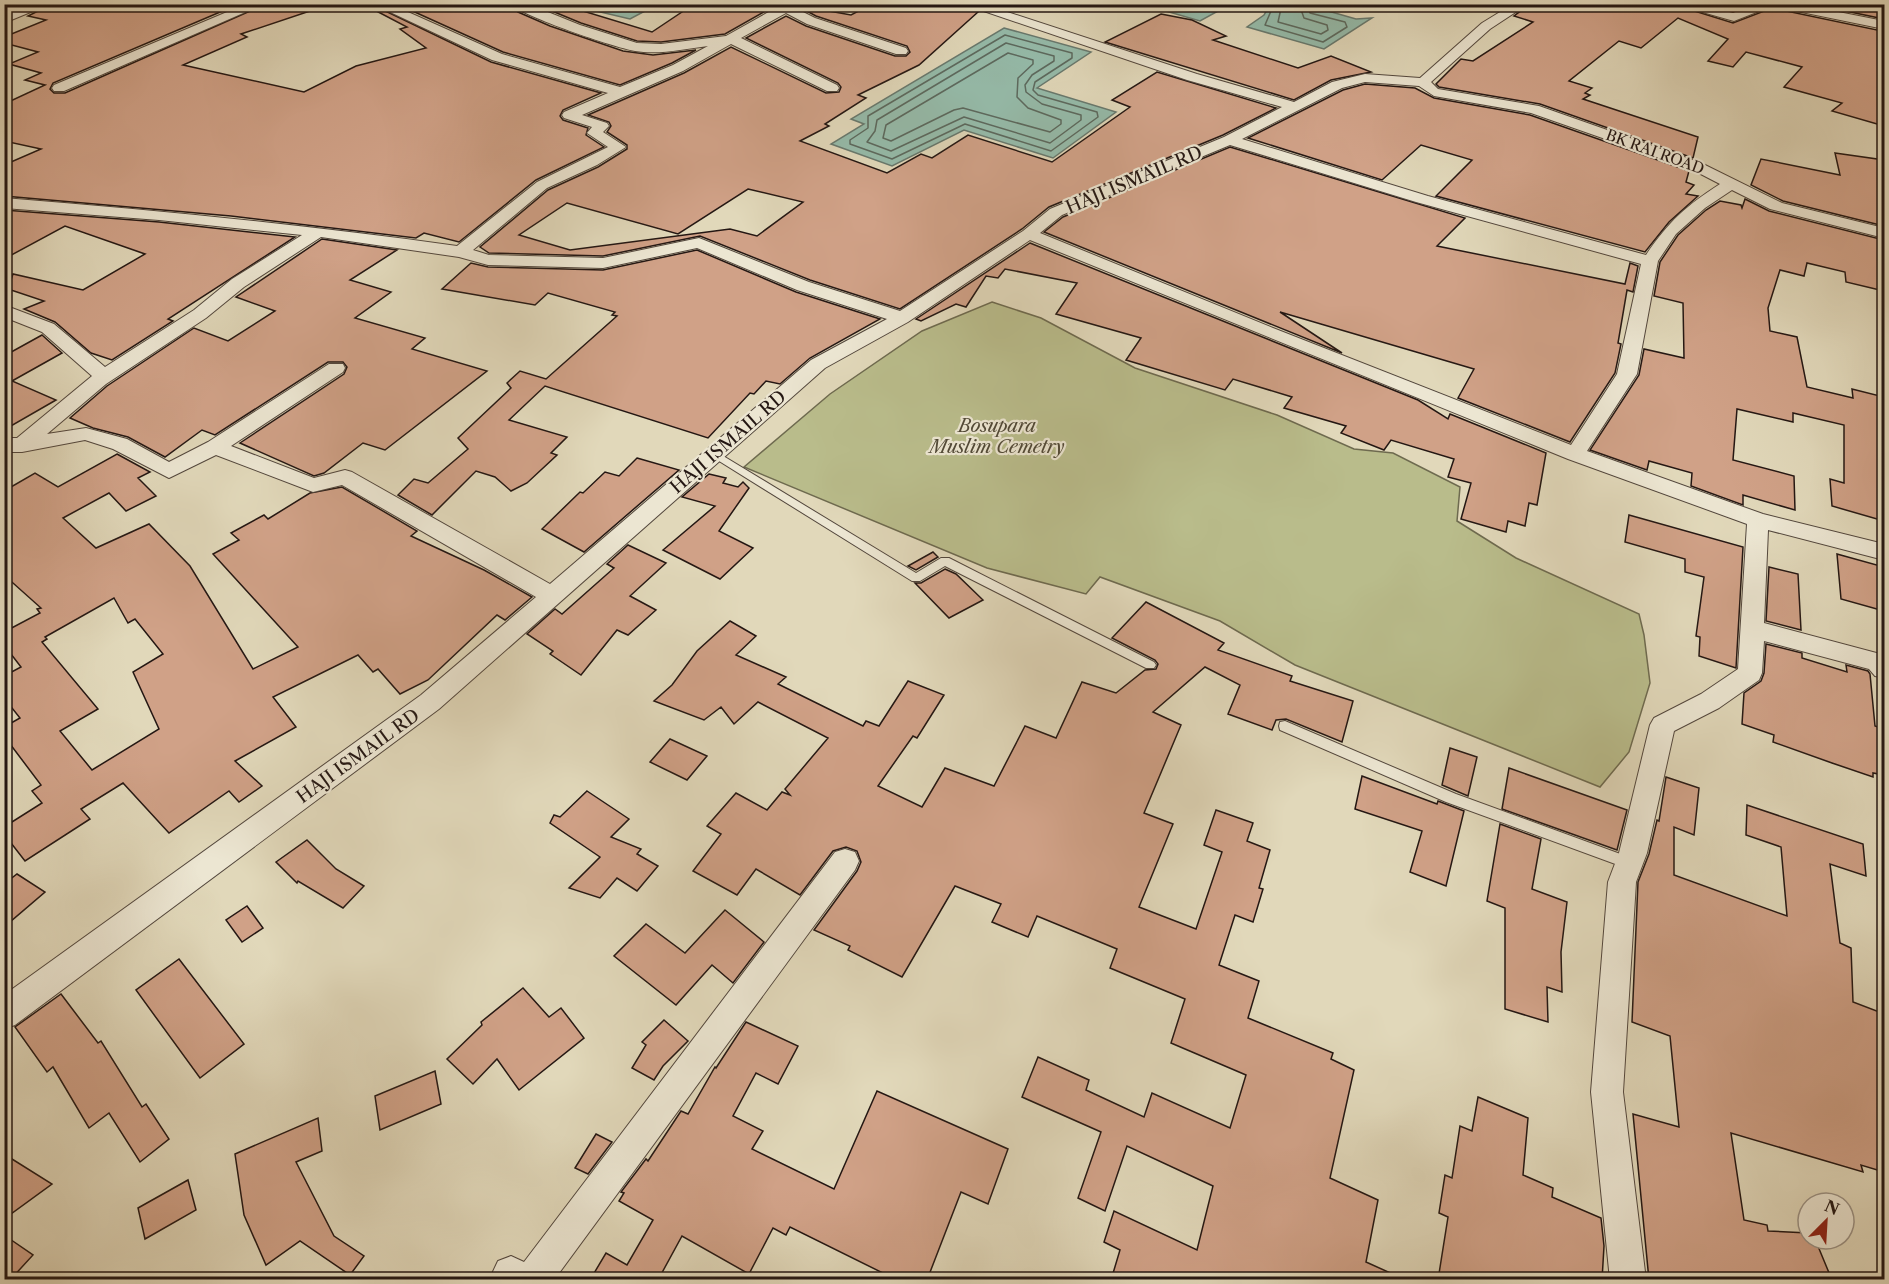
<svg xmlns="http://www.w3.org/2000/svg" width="1889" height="1284" viewBox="0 0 1889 1284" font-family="'Libre Caslon Text',serif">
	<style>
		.green { fill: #b9bc8b; stroke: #6e6a4f; stroke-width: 1.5 }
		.water { fill: #95bbaa; stroke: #68796e; stroke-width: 1.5 }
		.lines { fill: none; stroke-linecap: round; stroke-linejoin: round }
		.shore { stroke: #5c695e; stroke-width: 1.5 }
		.building { fill: #d0a187; stroke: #241713; stroke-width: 1.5; fill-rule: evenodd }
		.service-casing { stroke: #53473d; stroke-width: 2 }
		.minor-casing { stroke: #53473d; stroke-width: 2 }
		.service { fill: #ece6d2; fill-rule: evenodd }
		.minor { fill: #ece6d2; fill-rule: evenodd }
		.labels { text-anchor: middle; stroke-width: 4.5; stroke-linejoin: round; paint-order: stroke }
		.far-street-label { font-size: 15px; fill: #241713; stroke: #ece6d2 }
		.street-label { font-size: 18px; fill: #241713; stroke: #ece6d2 }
		.park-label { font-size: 18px; font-style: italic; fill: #514937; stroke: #ece6d2 }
	</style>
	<rect width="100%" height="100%" fill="#e1d8ba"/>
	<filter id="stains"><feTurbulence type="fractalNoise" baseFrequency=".00333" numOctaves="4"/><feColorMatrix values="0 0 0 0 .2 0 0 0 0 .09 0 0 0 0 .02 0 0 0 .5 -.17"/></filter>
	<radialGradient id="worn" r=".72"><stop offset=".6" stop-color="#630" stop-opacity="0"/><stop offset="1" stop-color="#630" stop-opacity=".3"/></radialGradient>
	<!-- green -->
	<polygon class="green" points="992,302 1041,318 1135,368 1277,415 1354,449 1393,453 1460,487 1457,521 1516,558 1639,614 1644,635 1650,683 1629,752 1600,787 1295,665 1220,621 1100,577 1086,594 987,568 744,467 830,394 922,331"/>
	<!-- water -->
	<g class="water">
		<polygon points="616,5 645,11 630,19 592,10 603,5"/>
		<polygon points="1145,5 1229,4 1229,5 1200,21"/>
		<polygon points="1270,5 1307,5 1356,19 1372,18 1324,49 1247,27 1264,15"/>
		<polygon points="1004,28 1091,52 1037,88 1116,112 1053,158 964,130 892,166 831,144 864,124 851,119"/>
	</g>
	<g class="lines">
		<!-- shore -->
		<g class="shore">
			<polyline points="1274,4 1265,25 1323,42 1347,27 1345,22 1310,13 1306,4"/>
			<polyline points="1282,4 1278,22 1321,34 1328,30 1327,25 1304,18 1299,4"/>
			<polygon points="1005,35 1072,53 1072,58 1035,82 1033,90 1038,95 1097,112 1098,117 1051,151 965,124 892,159 850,144 850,140 868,128 868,116"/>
			<polygon points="1006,43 1054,56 1054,61 1032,75 1025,85 1026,92 1042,104 1081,115 1081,120 1050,143 964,117 891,151 867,142 875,131 877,120"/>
			<polygon points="1008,53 1033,60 1033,64 1018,78 1017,97 1028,108 1061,120 1061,124 1050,132 963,108 954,110 891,141 883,138 886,125"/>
		</g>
	</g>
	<!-- building -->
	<g class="building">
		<polygon points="52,4 239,4 53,83 50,89 54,93 65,93 266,4 315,4 316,9 241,34 247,37 183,65 304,92 356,66 426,48 400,29 407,27 363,4 371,4 491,62 601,93 563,110 560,116 563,120 588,128 586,135 604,147 536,180 459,242 424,233 416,238 231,216 4,196 4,165 41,149 4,141 4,104 45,85 25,80 41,73 9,64 38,52 4,43 4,37 46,20 28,16"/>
		<polygon points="397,4 508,4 518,12 550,26 623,51 653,55 696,50 672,63 620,85 503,52"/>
		<polygon points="535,4 560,4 652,32 694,4 768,4 769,9 725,34 661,42 637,41 581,23"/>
		<path d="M 801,4 L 815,4 L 818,9 L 851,15 L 872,4 L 961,4 L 978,12 L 919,65 L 858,95 L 866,98 L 825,124 L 829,126 L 800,141 L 887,173 L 921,154 L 932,158 L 968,135 L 1052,162 L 1130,107 L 1112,100 L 1157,72 L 1276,108 L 1223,135 L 1049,207 L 1022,229 L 900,309 L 810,280 L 700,236 L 603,256 L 489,253 L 480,247 L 548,190 L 598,167 L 627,149 L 627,145 L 607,132 L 611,126 L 609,122 L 588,115 L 684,73 L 731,47 L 826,93 L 839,92 L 841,87 L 838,83 L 746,38 L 786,16 L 806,26 L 895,56 L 906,56 L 910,52 L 907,46 L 816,16 L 799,7 ZM 748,189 L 803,202 L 757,236 L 730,229 L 570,250 L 519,235 L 567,203 L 678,234 Z"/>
		<polygon points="1530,4 1672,4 1733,23 1772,8 1882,31 1880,49 1884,50 1884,126 1832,111 1842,103 1784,87 1802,67 1746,52 1733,67 1708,61 1728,39 1678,18 1641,48 1619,41 1569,81 1592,88 1585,93 1590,95 1583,99 1698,137 1693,158 1540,104 1439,87 1436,84 1461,59 1473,61 1533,22 1514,16"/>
		<polygon points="1812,4 1884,4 1884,19"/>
		<polygon points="1161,14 1192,20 1226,36 1213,40 1298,68 1331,56 1371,72 1331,80 1294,100 1105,42"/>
		<polygon points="1365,84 1415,88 1434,98 1530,115 1689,171 1686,182 1694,185 1686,194 1698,196 1669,222 1645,252 1436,196 1472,160 1421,145 1382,180 1248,138 1343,90"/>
		<polygon points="1230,147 1465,218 1437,246 1625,284 1630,263 1638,266 1633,292 1627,290 1618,343 1621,344 1615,373 1570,442 1458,398 1474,369 1280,312 1342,353 1044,232 1063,217"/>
		<polygon points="1835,153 1884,160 1884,226 1783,201 1751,185 1761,159 1840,175"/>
		<polygon points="1745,199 1769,211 1884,240 1884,291 1846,282 1845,272 1807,263 1804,276 1780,270 1768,308 1770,331 1797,337 1807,387 1853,398 1852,389 1884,397 1884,521 1832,506 1830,479 1844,483 1844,425 1793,413 1793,422 1737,409 1733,460 1794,476 1795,510 1743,495 1743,505 1691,486 1692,473 1649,461 1647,470 1590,450 1639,375 1644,349 1684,358 1683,303 1654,296 1660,262 1678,235 1706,210 1720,201 1741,205 1742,208"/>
		<polygon points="4,210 159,222 295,237 168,319 173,321 112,360 91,353 55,322 24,309 44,301 8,289 13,274 83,290 145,254 65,226 4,259"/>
		<polygon points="322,239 397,250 350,280 391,292 355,318 425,338 412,349 487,371 385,450 363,443 324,473 314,476 240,443 344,374 347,367 343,362 328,362 215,435 202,430 165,457 128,437 93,428 70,418 107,386 194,328 228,341 275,311 236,297"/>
		<polygon points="1030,243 1418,400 1448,419 1450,414 1546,453 1537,505 1529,503 1525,526 1508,521 1506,532 1461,519 1471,483 1448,477 1454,459 1391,440 1384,450 1341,433 1346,426 1284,408 1292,397 1233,379 1225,390 1126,360 1141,338 1056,314 1077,283 1005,269 998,278 986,276 966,307 956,304 921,321 916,319"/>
		<polygon points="697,250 796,292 880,319 810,358 780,384 766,381 754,394 750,393 708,438 545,386 509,420 567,437 551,453 557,455 527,483 511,491 495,477 476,471 432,515 398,495 414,479 428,483 468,449 458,438 511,388 507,383 520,371 546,379 617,316 612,315 615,312 548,293 535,305 442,289 471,263 488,267 603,270"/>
		<polygon points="42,335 62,353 12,381 56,400 4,430 4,356"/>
		<path d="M 117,454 L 150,472 L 138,478 L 156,496 L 126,511 L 109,493 L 63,518 L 96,548 L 149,524 L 190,566 L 253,669 L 298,647 L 213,554 L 239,540 L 231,533 L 264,515 L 268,519 L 310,493 L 342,487 L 417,531 L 411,536 L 484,570 L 532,597 L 505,620 L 497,615 L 428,680 L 400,694 L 378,669 L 373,672 L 358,655 L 273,697 L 296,727 L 235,761 L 262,786 L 239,802 L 229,791 L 169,833 L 123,783 L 81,809 L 90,819 L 25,861 L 4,834 L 4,827 L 42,803 L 32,791 L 41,785 L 4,736 L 4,727 L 20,718 L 4,698 L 4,676 L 21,667 L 4,645 L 4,632 L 40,613 L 37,609 L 41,608 L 4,575 L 4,491 L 35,473 L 58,487 ZM 114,598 L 128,623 L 135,619 L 163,654 L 133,672 L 159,729 L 92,770 L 60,731 L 98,709 L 42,642 L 47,639 L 45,637 Z"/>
		<polygon points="637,458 679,470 584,552 542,529 580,492 583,493 605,472 619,476"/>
		<polygon points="709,474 726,478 723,483 738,487 743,482 749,488 719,531 753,548 720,579 663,550 715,506 682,497"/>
		<polygon points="1629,515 1743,547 1736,668 1699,656 1700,637 1696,636 1704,577 1685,572 1685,559 1625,542"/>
		<polygon points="628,545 666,563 630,596 656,610 628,635 617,630 581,675 550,654 553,651 527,634 555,609 562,614 614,568 607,564"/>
		<polygon points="933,552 938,557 916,570 908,566"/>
		<polygon points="1837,554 1884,567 1884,611 1841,599"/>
		<polygon points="1769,567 1798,574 1801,630 1766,621"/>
		<polygon points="945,569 956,574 983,600 949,618 915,583 921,583"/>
		<polygon points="1146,602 1224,643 1218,650 1292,676 1290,681 1353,701 1342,742 1286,719 1276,720 1272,730 1228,714 1240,685 1205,667 1153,712 1181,725 1144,813 1173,824 1139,907 1196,929 1222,852 1204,845 1216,810 1253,823 1247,841 1270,850 1259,888 1263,889 1253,922 1235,915 1219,965 1259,981 1248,1018 1333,1053 1331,1059 1354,1070 1330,1178 1378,1200 1366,1262 1406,1280 1111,1280 1120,1250 1104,1242 1114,1211 1197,1250 1213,1186 1127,1146 1105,1211 1078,1198 1101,1132 1022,1097 1038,1057 1089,1080 1086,1090 1144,1117 1152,1093 1230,1128 1246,1075 1171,1043 1185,999 1110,968 1117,949 1037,916 1028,937 992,922 1001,904 955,886 902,977 848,950 850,946 814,930 857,871 861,862 857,851 846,847 833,851 800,895 756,869 737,895 693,871 721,834 707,826 736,793 767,810 782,792 790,795 785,789 828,738 758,702 734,724 721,707 704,720 654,701 672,685 697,651 730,621 756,636 736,655 786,677 778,684 863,726 866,721 879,726 908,681 944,695 917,738 913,736 878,786 922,807 945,768 994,786 1025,726 1056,738 1082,682 1116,693 1145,670 1156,669 1158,664 1155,660 1112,638"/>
		<polygon points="1766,644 1802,653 1802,658 1847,672 1846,665 1868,671 1870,674 1875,726 1884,729 1884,775 1873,773 1873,777 1832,763 1773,742 1774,735 1742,724 1744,693 1761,681 1764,673"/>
		<polygon points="670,739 707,756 687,780 650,762"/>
		<polygon points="1450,748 1477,757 1468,796 1442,785"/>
		<polygon points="1509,768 1627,810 1617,850 1502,809"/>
		<polygon points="1362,776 1437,804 1438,801 1464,811 1446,886 1410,872 1422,831 1355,809"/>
		<polygon points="1666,777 1699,788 1694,835 1674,827 1674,875 1787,916 1781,847 1746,835 1747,805 1863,844 1866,876 1830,864 1840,943 1851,948 1853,1002 1882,1013 1884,1073 1884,1172 1861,1165 1863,1172 1731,1133 1744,1220 1767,1225 1768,1231 1808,1233 1808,1239 1815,1239 1832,1280 1649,1280 1633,1114 1679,1127 1670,1036 1632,1022 1638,882 1649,854 1657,820 1659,821"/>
		<polygon points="587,791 629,819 611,837 641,849 637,854 658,866 637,891 617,878 600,898 569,888 600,857 550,823 554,815 560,817"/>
		<polygon points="1500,824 1541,839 1532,889 1567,902 1561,952 1562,992 1547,987 1548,1022 1505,1009 1505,908 1487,901"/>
		<polygon points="307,840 336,869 364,886 343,908 298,881 297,883 276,862"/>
		<polygon points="17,874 45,892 4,927 4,884"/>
		<polygon points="247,906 263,928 242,942 226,920"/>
		<polygon points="725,910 764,942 733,983 712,965 676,1005 614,956 646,924 685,953"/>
		<polygon points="179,959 244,1044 200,1078 136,990"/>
		<polygon points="523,988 549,1017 561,1008 584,1038 519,1090 497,1059 473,1084 447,1059 482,1025 481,1022"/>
		<polygon points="61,994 98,1043 101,1041 142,1107 146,1104 169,1139 140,1162 109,1113 89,1128 53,1067 47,1072 15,1027"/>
		<polygon points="664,1020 688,1041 663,1066 654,1080 632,1068 646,1045 642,1042"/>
		<polygon points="746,1022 798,1046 778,1084 756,1073 733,1116 763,1131 752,1149 834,1189 877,1091 1008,1149 988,1204 961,1192 927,1280 897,1280 790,1227 786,1235 773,1228 749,1274 682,1236 658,1280 590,1280 606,1253 627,1265 653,1220 619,1201 624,1193 621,1192 646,1159 648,1161 681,1111 688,1114 715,1067 716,1068"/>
		<polygon points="435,1071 441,1104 380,1130 375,1096"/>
		<polygon points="1478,1097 1528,1118 1523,1175 1553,1188 1552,1197 1601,1218 1604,1246 1602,1280 1438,1280 1448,1217 1439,1213 1445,1175 1452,1178 1460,1126 1472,1131"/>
		<polygon points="318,1118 322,1151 296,1162 334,1236 364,1256 350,1275 300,1241 266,1265 244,1215 235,1154"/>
		<polygon points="596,1134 612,1142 588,1174 575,1168"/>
		<polygon points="4,1154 52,1184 4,1219"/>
		<polygon points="188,1180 196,1210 145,1239 138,1208"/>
		<polygon points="4,1235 33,1255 10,1280 4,1280"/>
	</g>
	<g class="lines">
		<!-- service casing -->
		<g class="service-casing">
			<g id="service">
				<polygon points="715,451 916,573 941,558 949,558 1154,662 1156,665 1154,668 1146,668 945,566 920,581 912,581 711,456 710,454 711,452"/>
				<polygon points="1285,721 1456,794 1634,859 1636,863 1634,867 1629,869 1446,802 1280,730 1279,726 1280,722"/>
			</g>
		</g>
		<!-- minor casing -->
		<g class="minor-casing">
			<g id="minor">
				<polygon points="31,4 50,4 4,23 4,15"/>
				<polygon points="246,4 264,4 64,91 54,91 52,88 54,85"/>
				<path d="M 373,4 L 390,4 L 502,54 L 620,87 L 673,65 L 708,46 C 684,49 659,55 635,51 C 613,47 525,17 510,4 L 528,4 L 580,25 L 637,43 L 661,44 L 726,36 L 774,9 L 771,9 L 770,4 L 799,4 L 795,8 L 815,18 L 906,48 L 908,51 L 906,54 L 896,54 L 807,24 L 786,13 L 741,38 L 837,85 L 839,88 L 837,91 L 827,91 L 731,44 L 683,71 L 582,115 L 607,123 L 609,126 L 603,132 L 626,147 L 597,165 L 547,188 L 473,250 L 489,255 L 603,258 L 699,238 L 809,282 L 900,311 L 1023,231 L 1050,209 L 1224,137 L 1282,107 L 1187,80 L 963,4 L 983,4 L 1197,74 L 1294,102 L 1332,82 L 1365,74 L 1420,78 L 1482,23 L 1513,4 L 1528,4 L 1490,29 L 1431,82 L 1438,89 L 1539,106 L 1701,163 L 1782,203 L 1884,228 L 1884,238 L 1770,209 L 1732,190 L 1705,208 L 1676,234 L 1658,261 L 1637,374 L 1587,451 L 1763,514 L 1884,544 L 1884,560 L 1768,530 L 1764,623 L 1884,655 L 1884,678 L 1875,676 L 1869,669 L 1764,641 L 1762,673 L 1759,680 L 1719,708 L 1674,731 L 1647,853 L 1636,882 L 1623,1092 L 1646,1280 L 1610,1280 L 1591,1092 L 1608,882 L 1619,853 L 1650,725 L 1654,718 L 1701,694 L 1738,669 L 1747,524 L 1568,459 L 1030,240 L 908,322 L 825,368 L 439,709 L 15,1025 L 4,1029 L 4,995 L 421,695 L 536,597 L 342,485 L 313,492 L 216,455 L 169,478 L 113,449 L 85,440 L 22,452 L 4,452 L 4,438 L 17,438 L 92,376 L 42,332 L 4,317 L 4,305 L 54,324 L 105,367 L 194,310 L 232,279 L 302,235 L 159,220 L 4,208 L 4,198 C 156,210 307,225 457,246 L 537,182 L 608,147 L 587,133 L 592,127 L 564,118 L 562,115 L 564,112 L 608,93 L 492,60 ZM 1365,82 L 1419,86 L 1434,96 L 1531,113 L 1691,169 L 1720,184 C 1686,206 1669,221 1646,255 L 1428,196 L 1242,139 L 1342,88 ZM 1230,145 L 1416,202 L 1641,264 L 1617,374 L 1571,445 L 1273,328 L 1040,233 L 1062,215 ZM 321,237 L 459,257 L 488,265 L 603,268 L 697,248 L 797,290 L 887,319 L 811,360 L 550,584 L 352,472 L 345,470 L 314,478 L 231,446 L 343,372 L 345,368 L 343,364 L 329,364 L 208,442 L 169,462 L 127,439 L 86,428 L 47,434 L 106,384 L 206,318 L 244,287 Z"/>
				<polygon points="1674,4 1697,4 1733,13 1756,4 1798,4 1884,21 1884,29 1772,6 1734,21"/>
				<polygon points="845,849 855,852 859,861 855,870 554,1280 489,1280 498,1261 511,1256 524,1262 835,852"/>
			</g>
		</g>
		<!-- service -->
		<use href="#service" class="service"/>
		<!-- minor -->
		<use href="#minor" class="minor"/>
	</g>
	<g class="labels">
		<!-- far-street labels -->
		<g class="far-street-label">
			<text transform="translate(1655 152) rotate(20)" y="5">BK RAI ROAD</text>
		</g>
		<!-- street labels -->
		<g class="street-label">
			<text transform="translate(1134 180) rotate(-23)" y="6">HAJI ISMAIL RD</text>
			<text transform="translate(728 442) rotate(-41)" y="6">HAJI ISMAIL RD</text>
			<text transform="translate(358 756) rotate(-36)" y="6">HAJI ISMAIL RD</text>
		</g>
		<!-- park labels -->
		<g class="park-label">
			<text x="997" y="432">Bosupara<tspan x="997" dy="21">Muslim Cemetry</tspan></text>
		</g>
	</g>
	<!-- margin -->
	<rect width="1889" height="1284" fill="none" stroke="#e1d8ba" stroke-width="24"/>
	<rect x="6" y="6" width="1877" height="1272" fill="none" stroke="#241713" stroke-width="3"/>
	<rect x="12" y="12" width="1865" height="1260" fill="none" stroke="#241713" stroke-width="1.5"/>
	<!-- north arrow -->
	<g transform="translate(1826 1221) rotate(24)"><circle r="28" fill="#ece6d2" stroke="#9c9386" stroke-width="1.5"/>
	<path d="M0-4.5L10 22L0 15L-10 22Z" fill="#8f2418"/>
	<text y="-9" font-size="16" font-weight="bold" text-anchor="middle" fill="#241713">N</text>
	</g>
	<rect width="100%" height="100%" filter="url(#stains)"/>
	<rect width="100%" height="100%" fill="url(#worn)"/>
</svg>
